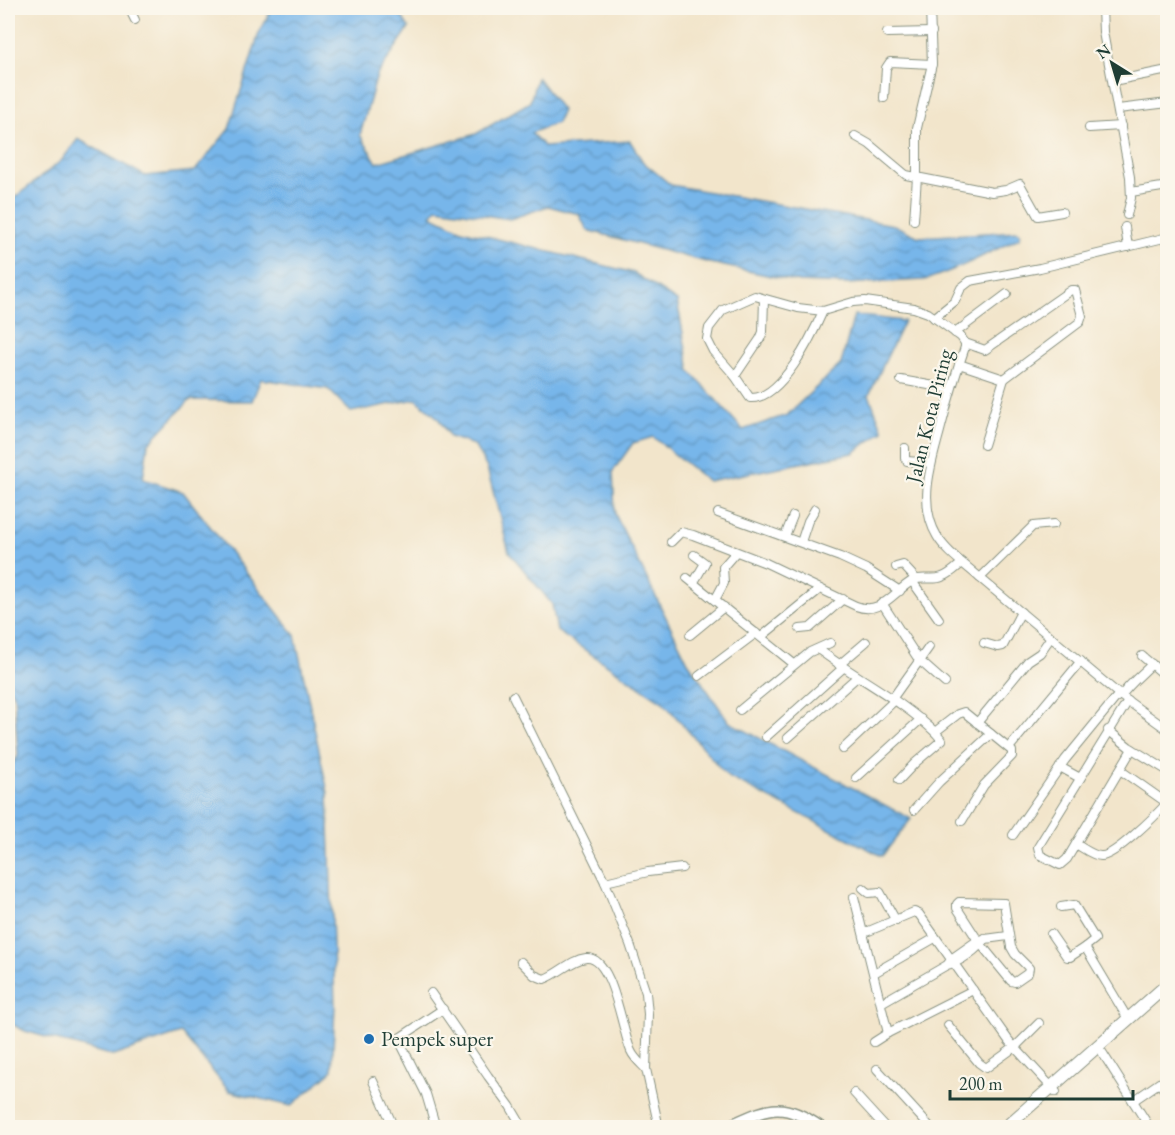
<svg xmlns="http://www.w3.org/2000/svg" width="1175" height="1135" viewBox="0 0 1175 1135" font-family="'EB Garamond',serif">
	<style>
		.water { fill: url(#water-waves); stroke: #4b7a8f; stroke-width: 1.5 }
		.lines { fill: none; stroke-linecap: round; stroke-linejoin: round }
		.minor-casing { stroke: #889180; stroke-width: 10 }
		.major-casing { stroke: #889180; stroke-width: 13 }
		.highway-casing { stroke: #889180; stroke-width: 14 }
		.minor { stroke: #fff; stroke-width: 8 }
		.major { stroke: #fff; stroke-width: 10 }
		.highway { stroke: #fff; stroke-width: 12 }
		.poi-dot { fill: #1f6fb2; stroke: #fbf7ec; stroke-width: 2 }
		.labels { text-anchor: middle; stroke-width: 4.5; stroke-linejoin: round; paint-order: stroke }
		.street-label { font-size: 21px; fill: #1f3d34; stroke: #fbf7ec }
		.poi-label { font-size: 21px; fill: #1f3d34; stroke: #fbf7ec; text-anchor: start }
	</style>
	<defs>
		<pattern id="water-waves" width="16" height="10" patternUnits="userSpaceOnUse" patternTransform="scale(1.5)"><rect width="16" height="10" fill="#77b6ea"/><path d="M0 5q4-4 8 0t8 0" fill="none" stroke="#6195be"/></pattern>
	</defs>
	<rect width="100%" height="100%" fill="#fbf7ec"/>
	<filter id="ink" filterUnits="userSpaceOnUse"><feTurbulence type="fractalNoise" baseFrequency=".0167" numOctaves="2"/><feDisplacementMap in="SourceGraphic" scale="12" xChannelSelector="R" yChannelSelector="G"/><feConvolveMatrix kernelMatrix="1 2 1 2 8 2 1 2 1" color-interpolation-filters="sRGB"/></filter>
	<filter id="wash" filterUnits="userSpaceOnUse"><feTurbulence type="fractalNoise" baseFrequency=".008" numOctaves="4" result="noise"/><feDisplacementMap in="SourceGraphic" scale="24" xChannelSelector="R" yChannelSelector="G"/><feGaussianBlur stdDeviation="1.35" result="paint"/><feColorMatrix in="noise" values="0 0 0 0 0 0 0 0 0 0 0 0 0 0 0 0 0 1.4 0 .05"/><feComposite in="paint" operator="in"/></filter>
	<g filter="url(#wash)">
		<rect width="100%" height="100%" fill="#f2e5cb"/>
		<!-- water -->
		<path class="water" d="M 272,8 L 399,8 L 397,9 L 409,28 L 377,75 L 360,135 L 377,163 L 476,134 L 530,102 L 537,77 L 562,110 L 557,123 L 531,133 L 545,147 L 630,141 L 643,162 L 671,185 L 894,225 L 919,237 L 1018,231 L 1021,234 L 1019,238 C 988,253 958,270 924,280 L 845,284 L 799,282 L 706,262 L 587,230 L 579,214 L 548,206 L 510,219 L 437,208 L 431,215 L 462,230 L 634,273 L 677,301 L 690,371 L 743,430 L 787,415 L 841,364 L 854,315 L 904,321 L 869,395 L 883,431 L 853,453 L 708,481 L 653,437 L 633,443 L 613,471 L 615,514 L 688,662 L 729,722 L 911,819 L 882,856 L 728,777 L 664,703 L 557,631 L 552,604 L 509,552 L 487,468 L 474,445 L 450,437 L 438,418 L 416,399 L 351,412 L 328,389 L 261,379 L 252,401 L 190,400 L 148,444 L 143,479 L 183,492 L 295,635 L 328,793 L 335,1005 L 332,1071 L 291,1106 L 229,1091 L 181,1033 L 113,1056 L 25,1031 L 8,1022 L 8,771 L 18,756 L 14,694 L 8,687 L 8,255 L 16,249 L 17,229 L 8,225 L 8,203 L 62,160 L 78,139 L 145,176 L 195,171 L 229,129 L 259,33 Z"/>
	</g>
	<g filter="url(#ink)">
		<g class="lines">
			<!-- minor casing -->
			<g class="minor-casing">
				<g id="minor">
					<polyline points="129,8 135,20"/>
					<polyline points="1102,8 1103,32 1130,177 1131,198 1127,215"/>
					<polyline points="887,33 932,32"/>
					<polyline points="1113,81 1168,70"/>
					<polyline points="884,98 886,68 890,62 932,64"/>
					<polyline points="1118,109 1168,103"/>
					<polyline points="1089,128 1121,126"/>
					<polyline points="855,136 869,144 906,175 992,192 1006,190 1020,184 1038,216 1062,212"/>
					<polyline points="1131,192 1168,186"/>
					<polyline points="914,220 917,177 917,128 932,64 930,8"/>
					<polyline points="1125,227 1128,247"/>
					<path d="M 823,311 C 812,336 781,400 750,398 L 735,376 L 713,351 L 707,339 L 709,328 L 723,310 L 755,296 L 798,308 L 823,311 L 853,302 L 865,301 L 914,308 L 928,313 L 961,337 L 965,343 L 965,347 C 956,373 948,400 941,427 C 932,462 917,502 937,536 C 946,552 966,565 980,578 L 1121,696 L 1168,730"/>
					<polyline points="934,318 955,301 961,288 970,281 1040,268 1168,237"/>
					<polyline points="955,333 1007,294"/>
					<polyline points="965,343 985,350 1071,290 1075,290 1082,316 1080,322 1004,379"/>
					<polyline points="959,364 1004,379 984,445"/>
					<polyline points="735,376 760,339 763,332 764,299"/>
					<polyline points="901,380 951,389"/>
					<polyline points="905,448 905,458 907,461 931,463"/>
					<polyline points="718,513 840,557 866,569 900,591"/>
					<polyline points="785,536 793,516"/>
					<path d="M 671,542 L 681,532 L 693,535 L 766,563 L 856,606 C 882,616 894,590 914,580 C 923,576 933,581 942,577 C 949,575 956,568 962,563"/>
					<polyline points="801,542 808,521 815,509"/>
					<polyline points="694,555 705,563 694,582"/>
					<polyline points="896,567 903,565 916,579"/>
					<polyline points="687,578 794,664"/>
					<polyline points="980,578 1033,526 1054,524"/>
					<polyline points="912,581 939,619"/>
					<polyline points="715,600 724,583 723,567 736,552"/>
					<polyline points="882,603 919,660 945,683"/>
					<polyline points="800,629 810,628 843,599"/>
					<polyline points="690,635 724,607"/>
					<polyline points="761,637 820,589"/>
					<polyline points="984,643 998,647 1003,646 1021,612"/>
					<path d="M 818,649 C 856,678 900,699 935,732 L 958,714 L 964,712 L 1012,751 L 1012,756 L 984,785 L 962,821"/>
					<polyline points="1142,656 1168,678"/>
					<polyline points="839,665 866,642"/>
					<polyline points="699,676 756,633"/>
					<polyline points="513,696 605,882 630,944 646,993 648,1014 646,1069 659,1128"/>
					<path d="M 1121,696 C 1130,683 1141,675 1152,664"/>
					<polyline points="892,699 929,647"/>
					<polyline points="1128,701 1038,847 1040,855 1060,865 1067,859 1132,749"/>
					<polyline points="740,710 810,652 830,643"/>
					<polyline points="977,723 1028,661 1040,653 1051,637"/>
					<polyline points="1108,730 1129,747 1168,771"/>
					<polyline points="766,737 843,668"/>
					<polyline points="788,738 857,677"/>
					<polyline points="1009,748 1081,661"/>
					<polyline points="843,749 894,701"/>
					<polyline points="1060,767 1080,778"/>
					<polyline points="856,778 921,719"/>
					<polyline points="899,780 915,763 942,740 935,732"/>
					<polyline points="914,810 939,782 991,734"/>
					<polyline points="1013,835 1065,760 1119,694"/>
					<path d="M 1076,844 C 1083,848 1093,856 1101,856 C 1114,857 1157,814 1167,803 L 1120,770"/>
					<polyline points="605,882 648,872 682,868"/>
					<polyline points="863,888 869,893 880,892 896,921"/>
					<polyline points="854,897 888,1033 973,990"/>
					<polygon points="959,902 1004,903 1011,947 1015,954 1029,968 1028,973 1015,982 1011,981 979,942 957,908 957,904"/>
					<polyline points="1061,907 1074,905 1095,939 1085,947 1128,1019"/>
					<polyline points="864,933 914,912 919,914 1009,1041 1056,1092"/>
					<polyline points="1051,934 1067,957 1070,957 1085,947"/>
					<path d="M 521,962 L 534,975 L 544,979 C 559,974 570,960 586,958 C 613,955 622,1032 631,1051 C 634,1058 640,1063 646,1069"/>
					<polyline points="948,964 951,959 978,940 1008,936"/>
					<polyline points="874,973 935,938"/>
					<polyline points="431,993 488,1076 510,1106 523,1128"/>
					<path d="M 881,1003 L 947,965 C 961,962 978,949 985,938"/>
					<polyline points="948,1025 979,1063 986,1068 1015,1047 1039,1023"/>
					<polyline points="874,1042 888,1033"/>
					<polyline points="1102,1052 1150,1128"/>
					<polyline points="877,1069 931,1128"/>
					<polyline points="373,1081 394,1128"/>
					<polyline points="854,1093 886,1128"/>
					<polyline points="1133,1101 1159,1083 1168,1094"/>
					<polyline points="457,1123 459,1128"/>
					<polyline points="436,1128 426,1094 399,1040 401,1037 443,1009"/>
				</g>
			</g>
			<!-- major casing -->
			<g class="major-casing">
				<path id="major" d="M 724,1128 C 767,1109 780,1098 822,1128"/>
			</g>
			<!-- highway casing -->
			<g class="highway-casing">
				<polyline id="highway" points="1005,1128 1168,984"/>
			</g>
			<!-- minor -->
			<use href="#minor" class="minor"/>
			<!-- major -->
			<use href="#major" class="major"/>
			<!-- highway -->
			<use href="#highway" class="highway"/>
		</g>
	</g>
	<!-- markers -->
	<circle class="poi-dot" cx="369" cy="1039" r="6"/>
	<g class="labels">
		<!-- street labels -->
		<g class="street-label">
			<text transform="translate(929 416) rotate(-76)" y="7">Jalan Kota Piring</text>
		</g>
		<!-- poi labels -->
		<g class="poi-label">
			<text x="381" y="1046">Pempek super</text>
		</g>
	</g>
	<!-- margin -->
	<rect width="1175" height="1135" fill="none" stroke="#fbf7ec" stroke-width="30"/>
	<!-- north arrow -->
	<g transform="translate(1112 63) rotate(323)" stroke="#fbf7ec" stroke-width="4.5" paint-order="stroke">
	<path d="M0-4.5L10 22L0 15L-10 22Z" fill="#1f3d34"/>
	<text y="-9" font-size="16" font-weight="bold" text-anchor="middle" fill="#1f3d34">N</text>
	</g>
	<!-- scale -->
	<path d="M950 1090v9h183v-9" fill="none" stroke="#1f3d34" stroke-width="3"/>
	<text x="959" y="1090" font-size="18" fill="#1f3d34" stroke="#fbf7ec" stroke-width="4.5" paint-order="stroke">200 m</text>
</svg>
